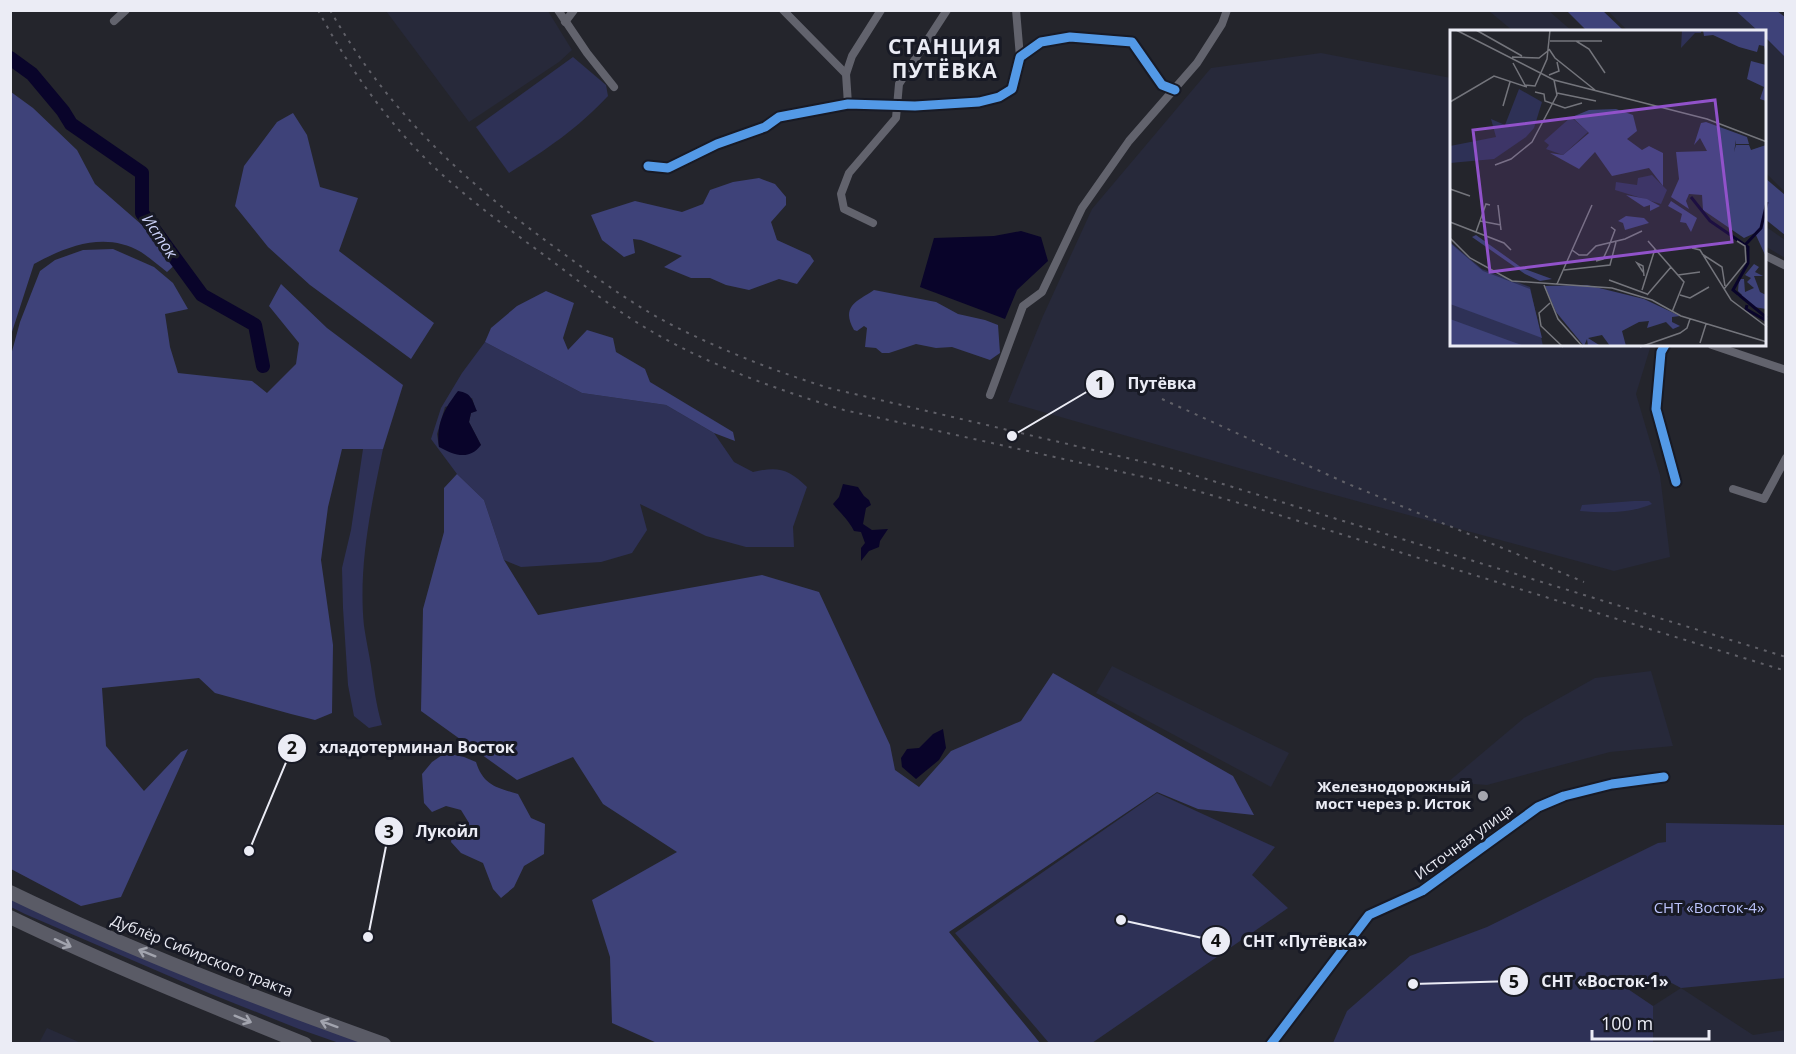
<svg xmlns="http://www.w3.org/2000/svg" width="1796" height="1054" viewBox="0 0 1796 1054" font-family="'Open Sans',sans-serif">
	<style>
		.built { fill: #27293a }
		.green { fill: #2e3156; fill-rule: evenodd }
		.forest { fill: #3e4279 }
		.water { fill: #09042a }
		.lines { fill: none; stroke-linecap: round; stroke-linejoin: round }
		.river { stroke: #09042a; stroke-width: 14 }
		.street { stroke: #62636d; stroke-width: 8 }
		.primary { stroke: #5a5b66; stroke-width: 14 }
		.rail { stroke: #606068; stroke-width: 2; stroke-dasharray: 3 6; stroke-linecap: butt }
		.cycleway-casing { stroke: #181a25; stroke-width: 13 }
		.cycleway { stroke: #5399e6; stroke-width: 9 }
		.oneway { stroke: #a2a4ae }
		.poi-dot { fill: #a5a6af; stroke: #181a25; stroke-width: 2 }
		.labels { text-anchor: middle; stroke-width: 6; stroke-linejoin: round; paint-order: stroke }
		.poi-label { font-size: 15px; font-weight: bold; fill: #ebecf5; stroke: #181a25; text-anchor: end }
		.street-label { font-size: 15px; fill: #ebecf5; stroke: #181a25 }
		.park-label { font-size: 15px; fill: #bbc3fc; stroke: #181a25 }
		.water-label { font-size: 16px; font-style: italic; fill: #cdd3fa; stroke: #181a25 }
		.district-label { font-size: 21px; font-weight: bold; letter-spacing: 1.5px; fill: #ebecf5; stroke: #181a25 }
		.inset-river { fill: none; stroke: #09042a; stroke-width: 3 }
		.inset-road { fill: none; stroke: #74757c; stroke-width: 1.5 }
		.view { fill: #9152ca; fill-opacity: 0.15; stroke: #9152ca; stroke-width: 3 }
		.inset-edge { fill: none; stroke: #ebecf5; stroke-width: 3 }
		.leader { fill: none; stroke: #ebecf5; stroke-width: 2 }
		.callout-dot { fill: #ebecf5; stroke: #181a25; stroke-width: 2 }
		.mark-label { font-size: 18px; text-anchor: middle; font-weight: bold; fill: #111 }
		.callout-label { font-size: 16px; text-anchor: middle; font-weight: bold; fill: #ebecf5; stroke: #181a25; stroke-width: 6; stroke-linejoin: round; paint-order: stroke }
	</style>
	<rect width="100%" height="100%" fill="#24252c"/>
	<!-- built -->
	<g class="built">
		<polygon points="386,11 548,11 572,50 559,62 469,122"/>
		<polygon points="1489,11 1549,11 1572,31 1513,31"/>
		<polygon points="1608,11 1736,11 1758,31 1628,31"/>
		<polygon points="1764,37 1785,57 1785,192 1765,172"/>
		<polygon points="1321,53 1451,78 1451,345 1651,345 1636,394 1660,475 1670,557 1614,571 1309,488 1008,402 1043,316 1092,209 1211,68"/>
		<polygon points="1765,226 1785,240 1785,258 1765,246"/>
		<polygon points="1112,666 1289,753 1271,787 1096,693"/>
		<polygon points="1651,671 1673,746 1610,752 1487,785 1448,782 1524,718 1595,678"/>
		<polygon points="1681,988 1753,1035 1785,1030 1785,1043 1653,1044 1653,1006"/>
		<polygon points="47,1028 81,1043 39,1043"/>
	</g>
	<!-- green -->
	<g class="green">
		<path d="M 573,57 L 606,85 L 608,96 C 577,129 547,149 509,173 L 476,127 Z"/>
		<path d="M 485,342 L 582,393 L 666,405 L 714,433 L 734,462 L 753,472 C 778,466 789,469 807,487 L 793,527 L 794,547 L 746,547 L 706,536 L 640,504 L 647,530 L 632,553 L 601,562 L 521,567 L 504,560 L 484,500 L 457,474 L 431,439 L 441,408 L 462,373 ZM 472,398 L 476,411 L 471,413 L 469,422 L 481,445 L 439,447 L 437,434 L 445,407 Z"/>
		<path d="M 363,449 L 383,449 C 371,506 358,567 364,626 C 366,640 369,653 371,666 C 374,687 376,705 382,725 L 369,728 L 354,716 L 348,685 L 343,608 L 342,568 L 351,530 Z"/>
		<path d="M 1634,501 L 1649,501 L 1652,504 C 1628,514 1605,513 1580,511 L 1582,505 Z"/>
		<polygon points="1157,793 1275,847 1252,875 1288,908 1092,1043 1049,1043 955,933"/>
		<polygon points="1666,823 1785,825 1785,978 1681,988 1664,979 1622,985 1653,1006 1653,1043 1333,1043 1347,1011 1410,956 1487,927 1658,843 1666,842"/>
		<polygon points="10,898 212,987 363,1043 339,1043 299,1029 211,994 25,914 11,907"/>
	</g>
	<!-- forest -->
	<g class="forest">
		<polygon points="1567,11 1603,11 1624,31 1587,31"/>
		<polygon points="1736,11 1777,11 1785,17 1785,57 1765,37 1764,32 1758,31"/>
		<path d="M 11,92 L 33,108 L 77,150 L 95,184 L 181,259 L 167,272 C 158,265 150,258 141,252 C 105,231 67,246 34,264 L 11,335 Z"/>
		<polygon points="293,113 307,135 320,187 358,198 339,251 434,323 411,359 310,285 268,247 235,206 244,166 277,122"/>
		<polygon points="759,178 775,184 786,197 786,205 771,222 777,240 810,255 814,261 797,284 779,279 749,290 726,285 710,278 691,278 664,267 682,256 641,240 633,239 635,253 624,257 602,240 591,215 635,201 682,212 703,204 710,190 733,182"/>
		<polygon points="1765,178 1785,195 1785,235 1765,219"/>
		<polygon points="113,249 154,267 173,283 188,309 165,314 170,347 178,373 252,381 267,393 296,364 299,343 269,306 281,284 327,328 403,385 383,449 342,449 328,507 321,560 333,645 332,713 315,720 291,714 215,693 199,678 102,688 106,746 144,791 181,752 188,749 121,897 81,906 11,869 11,355 20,322 40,271 55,260 83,250"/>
		<path d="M 874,290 L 936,302 L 958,314 L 985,320 L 998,325 L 1000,353 L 990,360 L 952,347 L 936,348 L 916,344 L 889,353 L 882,353 L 876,348 L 865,347 L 867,328 L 864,326 L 857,331 L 854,330 C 841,306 856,302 874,290 Z"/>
		<polygon points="546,291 574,303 563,338 568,350 587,330 613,338 616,352 645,369 650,382 733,432 735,441 714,433 666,405 582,393 485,342 491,328 517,306"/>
		<polygon points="457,474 484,500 504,560 538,615 762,575 819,592 890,745 895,770 919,787 951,751 1021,721 1053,673 1233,776 1254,815 1198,809 1157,792 949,932 1040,1043 657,1043 612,1023 610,957 592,900 677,852 603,804 573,757 517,780 421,711 423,609 444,532 444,488"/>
		<path d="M 445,753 L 464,757 L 476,762 C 483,785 497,788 518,794 L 531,818 L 545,824 L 544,854 L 524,866 L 514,887 L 501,898 L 493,889 L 483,863 L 461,853 L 451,842 L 453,831 L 469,823 L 461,810 L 446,806 L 432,812 L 424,803 L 422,774 L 432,762 Z"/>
	</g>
	<!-- water -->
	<g class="water">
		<polygon points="1021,231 1041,237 1048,261 1017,290 1005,319 920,287 934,238 994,236"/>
		<path d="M 458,391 C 472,393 472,400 477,411 L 471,413 L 469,422 L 481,445 C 469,461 454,455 439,447 C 436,424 444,409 458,391 Z"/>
		<path d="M 843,484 L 858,487 L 864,496 L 869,500 L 871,505 L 866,508 L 863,524 L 872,530 L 888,529 L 880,541 L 879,547 L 869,551 L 861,561 L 861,548 L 865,543 L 861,532 L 854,531 C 848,519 841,514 833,504 L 839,497 Z"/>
		<polygon points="943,729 946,748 939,760 916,779 902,767 901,758 907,749 919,748 933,734"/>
	</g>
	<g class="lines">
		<!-- river -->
		<polyline class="river" points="10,58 32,74 63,111 71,124 142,173 142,213 202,295 255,325 263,366"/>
		<!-- street -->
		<g class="street">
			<polyline points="558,10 587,53 614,87"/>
			<polyline points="783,10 846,74"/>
			<polyline points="1016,10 1020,57"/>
			<polyline points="114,21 126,10"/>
			<polyline points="565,22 574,10"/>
			<polyline points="848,104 846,74 852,56 881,10"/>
			<polyline points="648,166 668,168 717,144 765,127 779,117 848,104 915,106 979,102 999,97 1012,89 1020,57 1041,42 1070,37 1132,42 1162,85 1175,90"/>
			<polyline points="873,223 844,209 841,194 849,173 896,118 899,84 947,10"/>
			<polyline points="1764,255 1786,266"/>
			<polyline points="1665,345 1661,352 1656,409 1676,482"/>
			<polyline points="1712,345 1786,370"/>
			<polyline points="990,395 1023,306 1042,292 1082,208 1129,141 1197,63 1222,24 1227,10"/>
			<polyline points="1733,489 1764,499 1786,458"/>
			<polyline points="1271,1044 1369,915 1422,891 1538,807 1564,796 1612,784 1664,777"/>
		</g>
		<!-- primary -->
		<g class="primary">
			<path d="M 10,892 C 132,951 258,999 384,1044"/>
			<path d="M 10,917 C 107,964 206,1004 305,1044"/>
		</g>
		<!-- rail -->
		<g class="rail">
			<path d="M 318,10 C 349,68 386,121 434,167 C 468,199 506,227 544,255 C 579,281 613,309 651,331 C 711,366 778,390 844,410 L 1162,481 L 1253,507 L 1786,671"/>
			<path d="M 330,10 C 390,115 467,184 564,254 C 598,279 632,304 670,324 C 721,350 774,371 829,388 L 1174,469 L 1786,657"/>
			<polyline points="1162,399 1346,483 1584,582"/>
		</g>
		<!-- cycleway casing -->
		<g class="cycleway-casing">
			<g id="cycleway">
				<polyline points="648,166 668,168 717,144 765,127 779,117 848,104 915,106 979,102 999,97 1012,89 1020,57 1041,42 1070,37 1132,42 1162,85 1175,90"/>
				<polyline points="1665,345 1661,352 1656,409 1676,482"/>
				<polyline points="1271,1044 1369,915 1422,891 1538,807 1564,796 1612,784 1664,777"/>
			</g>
		</g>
		<!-- cycleway -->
		<use href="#cycleway" class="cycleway"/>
	</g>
	<!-- one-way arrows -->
	<defs><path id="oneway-shaft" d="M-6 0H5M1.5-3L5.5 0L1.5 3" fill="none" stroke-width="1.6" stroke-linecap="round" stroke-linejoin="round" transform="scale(1.5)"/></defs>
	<g class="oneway">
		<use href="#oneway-shaft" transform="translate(63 943) rotate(25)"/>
		<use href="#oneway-shaft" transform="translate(147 953) rotate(-158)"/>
		<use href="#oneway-shaft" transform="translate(243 1019) rotate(22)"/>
		<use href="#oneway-shaft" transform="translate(329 1024) rotate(-160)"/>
	</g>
	<!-- markers -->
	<circle class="poi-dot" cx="1483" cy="796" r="6"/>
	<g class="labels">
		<!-- poi labels -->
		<g class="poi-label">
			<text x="1471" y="792">Железнодорожный<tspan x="1471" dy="17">мост через р. Исток</tspan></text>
		</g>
		<!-- street labels -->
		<g class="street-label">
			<text transform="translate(1464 842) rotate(-36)" y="5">Источная улица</text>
			<text transform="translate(202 956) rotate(22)" y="5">Дублёр Сибирского тракта</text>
		</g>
		<!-- park labels -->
		<g class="park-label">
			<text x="1709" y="913">СНТ «Восток-4»</text>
		</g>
		<!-- water labels -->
		<g class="water-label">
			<text transform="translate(160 236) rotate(56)" y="6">Исток</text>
		</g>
		<!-- district labels -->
		<g class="district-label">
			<text x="945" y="54">СТАНЦИЯ<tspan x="945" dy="24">ПУТЁВКА</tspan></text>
		</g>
	</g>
	<!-- overview -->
	<g transform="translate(1450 30)">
		<rect width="316" height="316" fill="#24252c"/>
		<path d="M 232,0 L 251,0 L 251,3 L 245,3 L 231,18 ZM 69,59 L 92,72 L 84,98 L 76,107 L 44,129 L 0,133 L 0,116 L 46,107 L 41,89 L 55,95 ZM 121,87 L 138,102 L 113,125 L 96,119 L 99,115 L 94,111 ZM 202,145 L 217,160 L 211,174 L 165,160 L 166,152 L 187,155 L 188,148 ZM 0,212 L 32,239 L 80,257 L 93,316 L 0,316 Z" fill="#2e3156"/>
		<path d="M 253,0 L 316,0 L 316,23 L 314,16 L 309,15 L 307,22 L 289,17 L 263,5 L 254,6 ZM 301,31 L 316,35 L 316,71 L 310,69 L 314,57 L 297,49 ZM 166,79 L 183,85 L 187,101 L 177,109 L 192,120 L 199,116 L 213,123 L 213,156 L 199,138 L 162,146 L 145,122 L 129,139 L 100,123 L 113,125 L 139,103 L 122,87 L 139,80 ZM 256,92 L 297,107 L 299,114 L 286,114 L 286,110 L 284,122 L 286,115 L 299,115 L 301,120 L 316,115 L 316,227 L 305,203 L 294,208 L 253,180 L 252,165 L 239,164 L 236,171 L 239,179 L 221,167 L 229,149 L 226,122 L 257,121 L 250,108 L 244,115 L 251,93 ZM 176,165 L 197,169 L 210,176 L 200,181 L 200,175 L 194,177 ZM 221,171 L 247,188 L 241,202 L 236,193 L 230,192 L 232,184 L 218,176 ZM 176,186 L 194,188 L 199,193 L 175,200 L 173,193 L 168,191 ZM 26,205 L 72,238 L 102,249 L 90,251 L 75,244 L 22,207 ZM 0,213 L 33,241 L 80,259 L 92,308 L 0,274 ZM 304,234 L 309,237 L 305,242 L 313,246 L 304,246 L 310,262 L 316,265 L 316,279 L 304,277 L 287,265 L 292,265 L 288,261 L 289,249 L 294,249 L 295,262 L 304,258 L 297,252 L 301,248 L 295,245 ZM 137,255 L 194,269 L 230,286 L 222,287 L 222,292 L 230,296 L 223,299 L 216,292 L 197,298 L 199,291 L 189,292 L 172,301 L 176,316 L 160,316 L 152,305 L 138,308 L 149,315 L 138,316 L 137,309 L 134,316 L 106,282 L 95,256 ZM 0,289 L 63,312 L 75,316 L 0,316 Z" fill="#3e4279"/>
		<path class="inset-river" d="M 241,167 L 260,191 L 298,217 L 298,233 L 283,260 L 317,288M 296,214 L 311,198 L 317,172M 297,275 L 296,279 L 317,291"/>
		<path class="inset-road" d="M 6,0 L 104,50 L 257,89 L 317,112M 26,0 L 72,26M 100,11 L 152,11M 126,11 L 139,19 L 155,43M 99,19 L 105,28 L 145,60M 62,27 L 89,28 L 99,20M 63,33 L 75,55 L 85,56 L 97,29 L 100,0M 99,45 L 109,41 L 107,32M 85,62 L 94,64 L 95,71 L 115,78 L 132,73M 107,63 L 146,71M 0,72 L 44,46 L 77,57M 53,76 L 60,52M 45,135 L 61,129 L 82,112 L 107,65 L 104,50M 0,159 L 20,166M 48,175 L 51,200M 30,191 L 51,195M 0,192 L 54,213 L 61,220M 26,202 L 36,174 L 40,175M 0,208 L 20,228 L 62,251 L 162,258 L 202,270 L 231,286 L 317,312M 198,211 L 234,252 L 222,282M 242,218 L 250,220 L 281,270 L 317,297M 122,220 L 129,225 L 137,225 L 146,216 L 175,209 L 192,201M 252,224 L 272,237 L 275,256M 146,231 L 153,229 L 159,216 L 165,200 L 161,197M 114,240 L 160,235 L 166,212M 193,242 L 187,233 L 193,236 L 194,246M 228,245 L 250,242M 159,250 L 197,264M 107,254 L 142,175M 94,255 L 108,289 L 133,317M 274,259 L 296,232 L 295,216 L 287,211M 192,260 L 205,219M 197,265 L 221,237M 230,265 L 240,268 L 259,257M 100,273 L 89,283 L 91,296 L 113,317M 250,313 L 256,294M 190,317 L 230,303 L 237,298 L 240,289"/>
		<path class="view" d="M 265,70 L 282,212 L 40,242 L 23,100 Z"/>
		<rect width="316" height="316" class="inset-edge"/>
	</g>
	<!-- callouts -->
	<path class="leader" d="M1012 436L1100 384M249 851L292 748M368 937L389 831M1121 920L1216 941M1413 984L1514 981"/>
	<g class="callout-dot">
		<circle cx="1012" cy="436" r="6"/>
		<circle cx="249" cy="851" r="6"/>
		<circle cx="368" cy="937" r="6"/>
		<circle cx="1121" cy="920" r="6"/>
		<circle cx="1413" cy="984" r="6"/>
		<circle cx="1100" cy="384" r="15"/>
		<circle cx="292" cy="748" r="15"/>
		<circle cx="389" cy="831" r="15"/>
		<circle cx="1216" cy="941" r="15"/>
		<circle cx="1514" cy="981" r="15"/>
	</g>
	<g class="mark-label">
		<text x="1100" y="390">1</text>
		<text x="292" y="754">2</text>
		<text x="389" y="838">3</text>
		<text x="1216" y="947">4</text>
		<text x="1514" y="988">5</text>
	</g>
	<g class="callout-label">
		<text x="1162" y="389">Путёвка</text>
		<text x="417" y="753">хладотерминал Восток</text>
		<text x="447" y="837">Лукойл</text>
		<text x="1305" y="947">СНТ «Путёвка»</text>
		<text x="1605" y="987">СНТ «Восток-1»</text>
	</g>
	<!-- border -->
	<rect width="1796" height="1054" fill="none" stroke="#ebecf5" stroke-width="24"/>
	<!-- scale -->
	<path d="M1592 1030v9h117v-9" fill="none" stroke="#ebecf5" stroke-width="3"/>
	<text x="1601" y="1030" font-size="18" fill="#ebecf5" stroke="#181a25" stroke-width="4.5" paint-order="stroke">100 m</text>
</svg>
